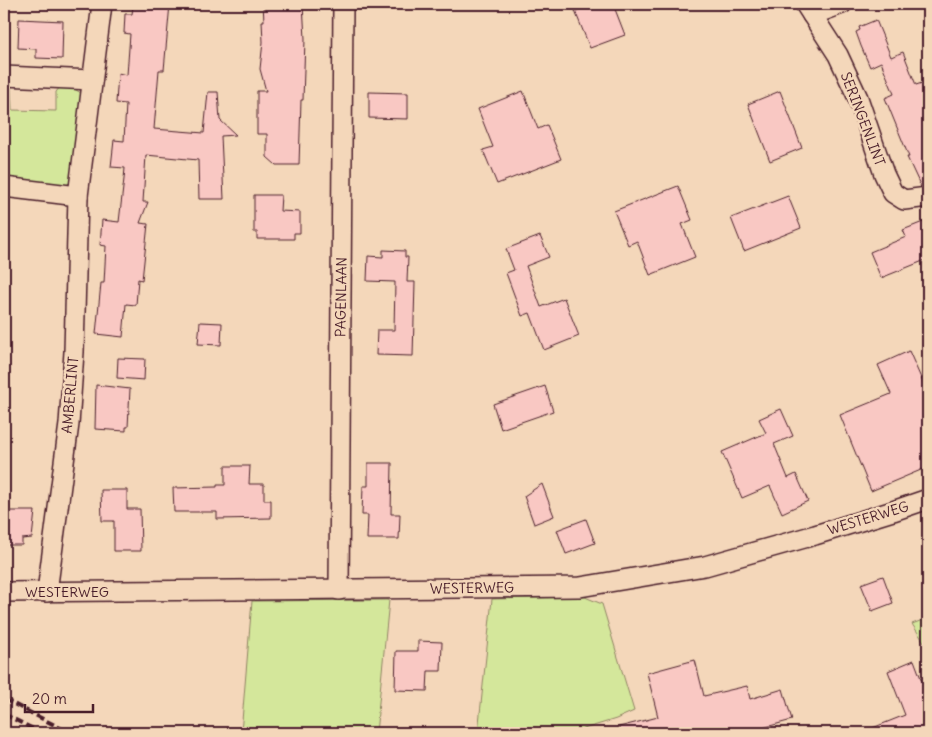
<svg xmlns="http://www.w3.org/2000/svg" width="932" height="737" viewBox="0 0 932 737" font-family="Delius,sans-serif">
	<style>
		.green { fill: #d4e79b; stroke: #8f8363 }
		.building { fill: #f9c8c3; stroke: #4a1f2b }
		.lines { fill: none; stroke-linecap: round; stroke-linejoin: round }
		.minor-casing { stroke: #4a1f2b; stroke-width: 22 }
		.minor { stroke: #f4d7ba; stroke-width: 19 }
		.rail { stroke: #4a1f2b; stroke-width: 4; stroke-dasharray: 8 4; stroke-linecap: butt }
		.labels { text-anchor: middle; stroke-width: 5; stroke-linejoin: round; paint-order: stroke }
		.street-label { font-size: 14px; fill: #4a1f2b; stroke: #f4d7ba }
	</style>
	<rect width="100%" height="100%" fill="#f4d7ba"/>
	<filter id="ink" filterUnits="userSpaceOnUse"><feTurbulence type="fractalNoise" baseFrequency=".02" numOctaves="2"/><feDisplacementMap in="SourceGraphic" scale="10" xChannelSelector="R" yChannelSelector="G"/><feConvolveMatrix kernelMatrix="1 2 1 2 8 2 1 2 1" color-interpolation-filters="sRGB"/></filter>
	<g filter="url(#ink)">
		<!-- green -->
		<g class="green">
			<polygon points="4,85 11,87 12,110 56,111 56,92 61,86 71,87 81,93 83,102 75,174 70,183 64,186 4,181"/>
			<polygon points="585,597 602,604 634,711 616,719 571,733 478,733 492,599"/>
			<polygon points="389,600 376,733 241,733 252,601"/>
			<polygon points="928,618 928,648 912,624"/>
		</g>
		<!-- building -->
		<g class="building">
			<polygon points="144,4 170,4 164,70 159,70 154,129 204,133 208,92 218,92 220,120 236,135 221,136 224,199 199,199 198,160 146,155 143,202 148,202 140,223 148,224 142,280 138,279 136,305 126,304 123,337 96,334 101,283 104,283 106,246 100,245 102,220 119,222 124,179 125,168 111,167 114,140 124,141 126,104 116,103 118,73 127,75 130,34 124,33 125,14 132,14 133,7 144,8"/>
			<polygon points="263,4 303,4 305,39 303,100 301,100 299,165 276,165 267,157 267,134 257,134 257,91 266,91 260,69 263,42 262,21 264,21"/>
			<polygon points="594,4 613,4 625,35 590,48 575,11"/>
			<polygon points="19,19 63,21 62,59 36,58 36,49 18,48"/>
			<polygon points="876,20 891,57 903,52 916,85 922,83 928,98 928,186 921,187 907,157 909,157 885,98 894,94 881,62 870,67 861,46 856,32 860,30 859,27"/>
			<polygon points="523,91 538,129 547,125 561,159 497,184 483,150 493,147 478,109"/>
			<polygon points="780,91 802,148 770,161 748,104"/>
			<polygon points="369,92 408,93 408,119 369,118"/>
			<polygon points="678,186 692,220 682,224 695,257 650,275 637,241 628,245 614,211"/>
			<polygon points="254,195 281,195 280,211 300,212 300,233 294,233 294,239 257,239 257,232 254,232"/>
			<polygon points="788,196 801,228 744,251 731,218"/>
			<polygon points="928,220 928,259 881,278 870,252 906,237 903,230"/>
			<polygon points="540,236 549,257 526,266 541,307 564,298 579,336 544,350 530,313 522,316 506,273 514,270 506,249"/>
			<polygon points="383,250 405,251 405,257 408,257 407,282 415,282 413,356 376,355 377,330 394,330 395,282 367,281 368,256 383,257"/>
			<polygon points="200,322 222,323 221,345 198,344"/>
			<polygon points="909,351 928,394 928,467 871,491 840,415 891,394 878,365"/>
			<polygon points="118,358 145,359 144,380 117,378"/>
			<polygon points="96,385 130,389 128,427 126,427 126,431 95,429"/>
			<polygon points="545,386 553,411 501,429 493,404"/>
			<polygon points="781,409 793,436 774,444 788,478 796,474 808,501 782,513 770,486 742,498 722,452 766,433 759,419"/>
			<polygon points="368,463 392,463 391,514 400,514 399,539 367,539 368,515 362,515 363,486 368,486"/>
			<polygon points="225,466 250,466 249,484 264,484 264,500 271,500 271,518 217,519 217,512 174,512 173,488 217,487 217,485 225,485"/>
			<polygon points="542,484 554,516 534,524 524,496"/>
			<polygon points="101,490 127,490 127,509 140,509 141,551 114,551 114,521 102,521"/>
			<polygon points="4,511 35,511 32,538 22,539 22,545 4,545"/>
			<polygon points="586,519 595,543 566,554 557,530"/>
			<polygon points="883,576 893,603 872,611 861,584"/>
			<polygon points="418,641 442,642 441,671 428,671 427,691 395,690 396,651 418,651"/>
			<polygon points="695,660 704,696 747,686 750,699 783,689 792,720 744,733 619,733 619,727 658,717 647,673"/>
			<polygon points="914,660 928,697 928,733 860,733 905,715 888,671"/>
		</g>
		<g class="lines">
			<!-- minor casing -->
			<g class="minor-casing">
				<g id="minor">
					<polyline points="805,4 838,55 858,98 884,174 893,193 904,200 928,197"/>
					<polyline points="812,15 842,4"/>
					<polyline points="4,76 92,80"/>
					<polyline points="4,187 78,196"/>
					<polyline points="339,590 343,4"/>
					<polyline points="4,592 580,587 705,566 815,535 893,511 928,499"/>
					<polyline points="47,592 69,424 74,352 78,196 102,4"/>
				</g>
			</g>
			<!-- minor -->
			<use href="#minor" class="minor"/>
			<!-- rail -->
			<g class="rail">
				<polyline points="4,699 70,733"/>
				<polyline points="4,714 41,733"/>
			</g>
		</g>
	</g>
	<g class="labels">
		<!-- street labels -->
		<g class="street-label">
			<text transform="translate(863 119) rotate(69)" y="5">SERINGENLINT</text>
			<text transform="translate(341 297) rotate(-89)" y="5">PAGENLAAN</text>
			<text transform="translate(70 395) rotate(-85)" y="5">AMBERLINT</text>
			<text transform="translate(868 518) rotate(-17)" y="5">WESTERWEG</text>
			<text transform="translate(472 588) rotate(-1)" y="5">WESTERWEG</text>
			<text x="67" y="597">WESTERWEG</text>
		</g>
	</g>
	<!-- margin -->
	<rect width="932" height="737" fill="none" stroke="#f4d7ba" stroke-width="20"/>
	<rect x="10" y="10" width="912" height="717" fill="none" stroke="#4a1f2b" stroke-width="2" filter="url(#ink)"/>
	<!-- scale -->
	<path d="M25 704v8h68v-8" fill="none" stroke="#4a1f2b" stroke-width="2.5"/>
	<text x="32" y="704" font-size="15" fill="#4a1f2b" stroke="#f4d7ba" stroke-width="4" paint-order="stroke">20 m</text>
</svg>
